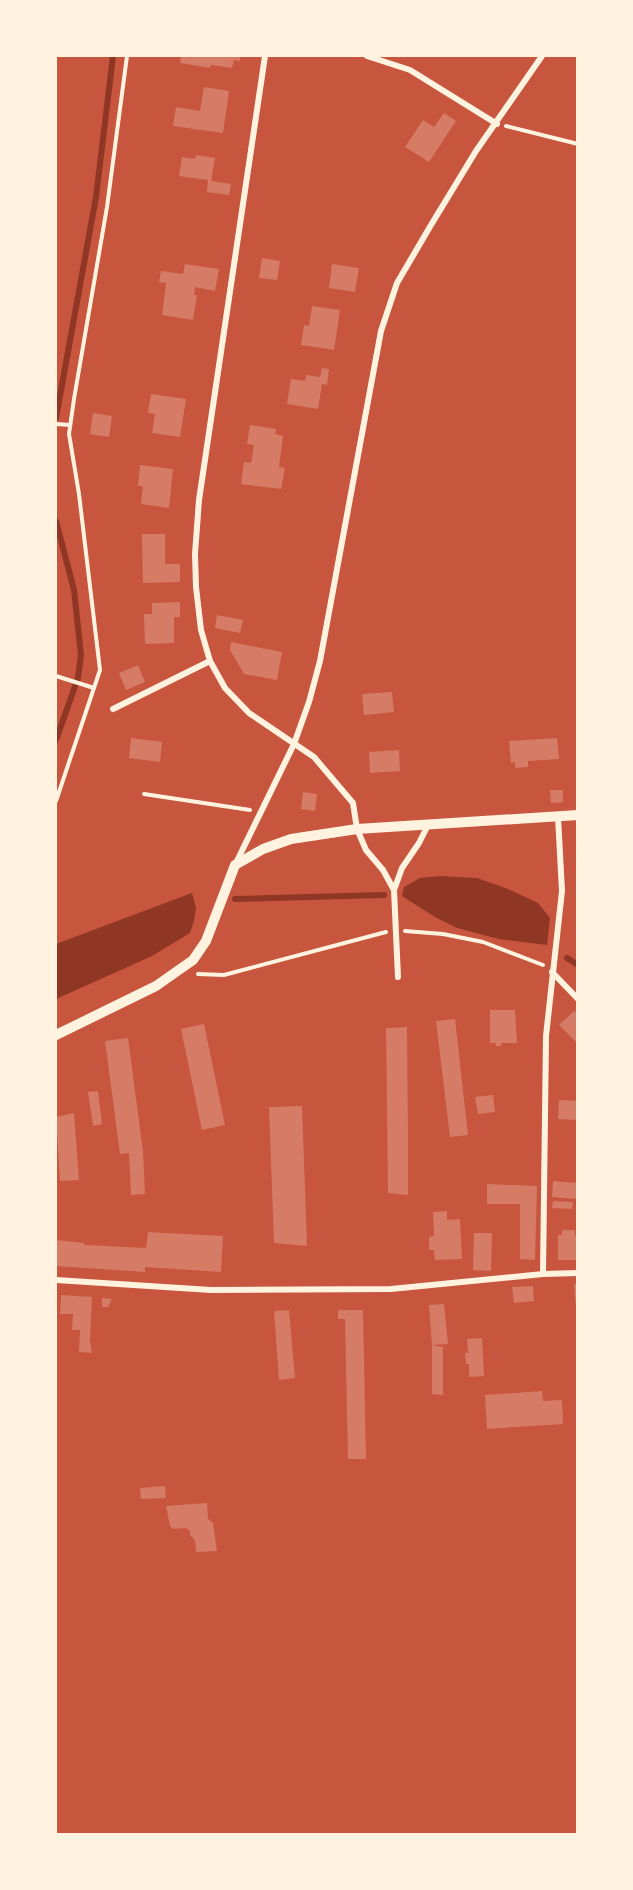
<svg xmlns="http://www.w3.org/2000/svg" width="633" height="1890" viewBox="0 0 633 1890" font-family="'Titillium Web',sans-serif">
	<style>
		.water { fill: #8f3625 }
		.lines { fill: none; stroke-linecap: round; stroke-linejoin: round }
		.stream { stroke: #8f3625; stroke-width: 6 }
		.building { fill: #d67c66 }
		.path { stroke: #fff3e0; stroke-width: 4 }
		.minor { stroke: #fff3e0; stroke-width: 6 }
		.tertiary { stroke: #fff3e0; stroke-width: 10 }
	</style>
	<rect width="100%" height="100%" fill="#c8553d"/>
	<!-- water -->
	<g class="water">
		<polygon points="441,876 477,878 508,889 538,903 550,918 547,945 499,939 457,928 435,917 402,896 404,887 420,878"/>
		<polygon points="192,893 196,908 194,921 190,933 152,956 56,999 56,944"/>
	</g>
	<g class="lines">
		<!-- stream -->
		<g class="stream">
			<polyline points="56,418 96,197 113,56"/>
			<polyline points="56,521 74,590 81,655 78,678 56,740"/>
			<polyline points="235,899 384,895"/>
			<polyline points="567,958 578,965"/>
		</g>
	</g>
	<!-- building -->
	<g class="building">
		<polygon points="181,56 240,56 240,61 234,60 232,68 211,65 210,68 180,63"/>
		<polygon points="204,87 229,91 223,133 173,126 176,107 200,111"/>
		<polygon points="444,113 456,121 429,162 405,147 423,120 434,127"/>
		<polygon points="196,155 215,158 211,181 231,184 229,195 207,192 208,180 179,176 182,157 195,159"/>
		<polygon points="262,258 280,261 277,280 259,278"/>
		<polygon points="185,264 219,269 215,291 195,287 194,295 197,295 193,320 162,315 166,283 159,282 161,271 183,274"/>
		<polygon points="332,264 359,268 355,292 329,288"/>
		<polygon points="312,306 340,310 334,350 301,345 304,325 309,326"/>
		<polygon points="322,368 329,369 327,385 322,384 318,409 287,404 291,379 305,381 306,375 320,377"/>
		<polygon points="151,394 186,399 180,437 152,433 155,414 148,413"/>
		<polygon points="93,413 112,416 109,437 90,434"/>
		<polygon points="250,425 276,429 275,434 283,436 279,467 285,468 281,489 241,484 244,462 251,463 254,445 247,444"/>
		<polygon points="140,465 173,469 169,508 141,504 143,486 138,486"/>
		<polygon points="142,534 165,534 165,564 180,564 180,582 143,583"/>
		<polygon points="180,602 180,617 174,617 174,643 145,644 144,614 152,614 152,603"/>
		<polygon points="217,615 243,620 240,633 215,628"/>
		<polygon points="231,642 282,652 277,680 244,674 230,650"/>
		<polygon points="138,665 145,682 126,690 119,673"/>
		<polygon points="392,692 394,712 364,715 362,694"/>
		<polygon points="131,738 162,742 160,762 129,758"/>
		<polygon points="557,738 559,759 528,761 528,767 515,768 515,762 511,763 509,741"/>
		<polygon points="399,750 400,771 370,773 369,752"/>
		<polygon points="550,790 563,790 563,802 551,803"/>
		<polygon points="303,792 317,794 315,811 301,809"/>
		<polygon points="490,1010 515,1010 517,1043 501,1043 501,1046 496,1046 496,1043 490,1043"/>
		<polygon points="574,1011 578,1014 578,1044 559,1025"/>
		<polygon points="455,1019 468,1135 450,1137 436,1021"/>
		<polygon points="204,1024 225,1125 202,1130 181,1029"/>
		<polygon points="407,1027 408,1139 408,1195 388,1193 386,1028"/>
		<polygon points="128,1038 143,1151 145,1194 131,1195 129,1153 120,1154 105,1041"/>
		<polygon points="98,1091 102,1124 93,1126 88,1092"/>
		<polygon points="493,1095 495,1112 478,1114 475,1097"/>
		<polygon points="559,1100 578,1101 578,1120 558,1119"/>
		<polygon points="302,1106 307,1246 274,1243 269,1107"/>
		<polygon points="74,1113 79,1180 60,1181 56,1117"/>
		<polygon points="553,1181 578,1183 578,1199 552,1197"/>
		<polygon points="487,1184 537,1186 535,1260 520,1259 520,1204 487,1204"/>
		<polygon points="553,1201 573,1202 572,1209 552,1208"/>
		<polygon points="447,1211 447,1220 460,1219 462,1259 435,1260 434,1250 429,1250 429,1237 434,1236 433,1212"/>
		<polygon points="562,1230 575,1230 575,1235 578,1235 578,1260 558,1260 558,1235 562,1235"/>
		<polygon points="148,1232 223,1236 221,1272 145,1267 145,1272 56,1266 56,1240 84,1243 84,1245 146,1248"/>
		<polygon points="474,1233 492,1233 491,1271 473,1270"/>
		<polygon points="578,1283 578,1308 576,1308 574,1284"/>
		<polygon points="533,1286 534,1301 514,1303 512,1287"/>
		<polygon points="61,1295 92,1297 90,1341 92,1353 79,1352 80,1330 72,1330 73,1314 60,1314"/>
		<polygon points="102,1298 112,1299 108,1307 102,1307"/>
		<polygon points="444,1304 448,1344 432,1345 429,1305"/>
		<polygon points="289,1310 295,1378 279,1380 274,1311"/>
		<polygon points="338,1310 363,1310 366,1459 348,1459 345,1319 338,1319"/>
		<polygon points="482,1338 484,1376 469,1377 469,1364 466,1364 465,1353 468,1353 467,1339"/>
		<polygon points="432,1345 443,1347 443,1395 432,1394"/>
		<polygon points="542,1391 543,1401 562,1400 563,1424 487,1429 485,1395"/>
		<polygon points="165,1486 166,1498 141,1499 140,1488"/>
		<polygon points="207,1503 208,1519 213,1523 217,1551 196,1552 195,1540 190,1535 190,1531 186,1528 173,1529 170,1526 166,1506"/>
	</g>
	<g class="lines">
		<!-- path -->
		<g class="path">
			<polyline points="506,126 578,144"/>
			<polyline points="56,424 70,425"/>
			<polyline points="56,676 94,688"/>
			<polyline points="144,794 250,810"/>
			<polyline points="56,801 100,670 79,494 69,434 74,399 107,207 127,56"/>
			<polyline points="405,931 443,934 483,942 543,965"/>
			<polyline points="198,974 224,975 386,932"/>
		</g>
		<!-- minor -->
		<g class="minor">
			<polyline points="265,56 199,500 195,554 196,587 201,630 210,661 225,688 249,713 314,757 353,803 357,829 366,850 383,870 394,890 398,977"/>
			<polyline points="367,56 410,70 497,124"/>
			<polyline points="113,709 210,661"/>
			<polyline points="236,863 294,744 309,702 320,661 381,331 397,283 431,225 476,151 542,56"/>
			<polyline points="394,890 402,868 419,843 428,825"/>
			<polyline points="552,972 578,999"/>
			<polyline points="543,1274 546,1036 562,891 558,817"/>
			<polyline points="56,1280 211,1290 391,1289 543,1274 578,1273"/>
		</g>
		<!-- tertiary -->
		<polyline class="tertiary" points="56,1035 156,986 193,960 206,941 235,865 263,849 291,839 357,829 578,815"/>
	</g>
	<!-- border -->
	<rect width="633" height="1890" fill="none" stroke="#fff3e0" stroke-width="114"/>
</svg>
